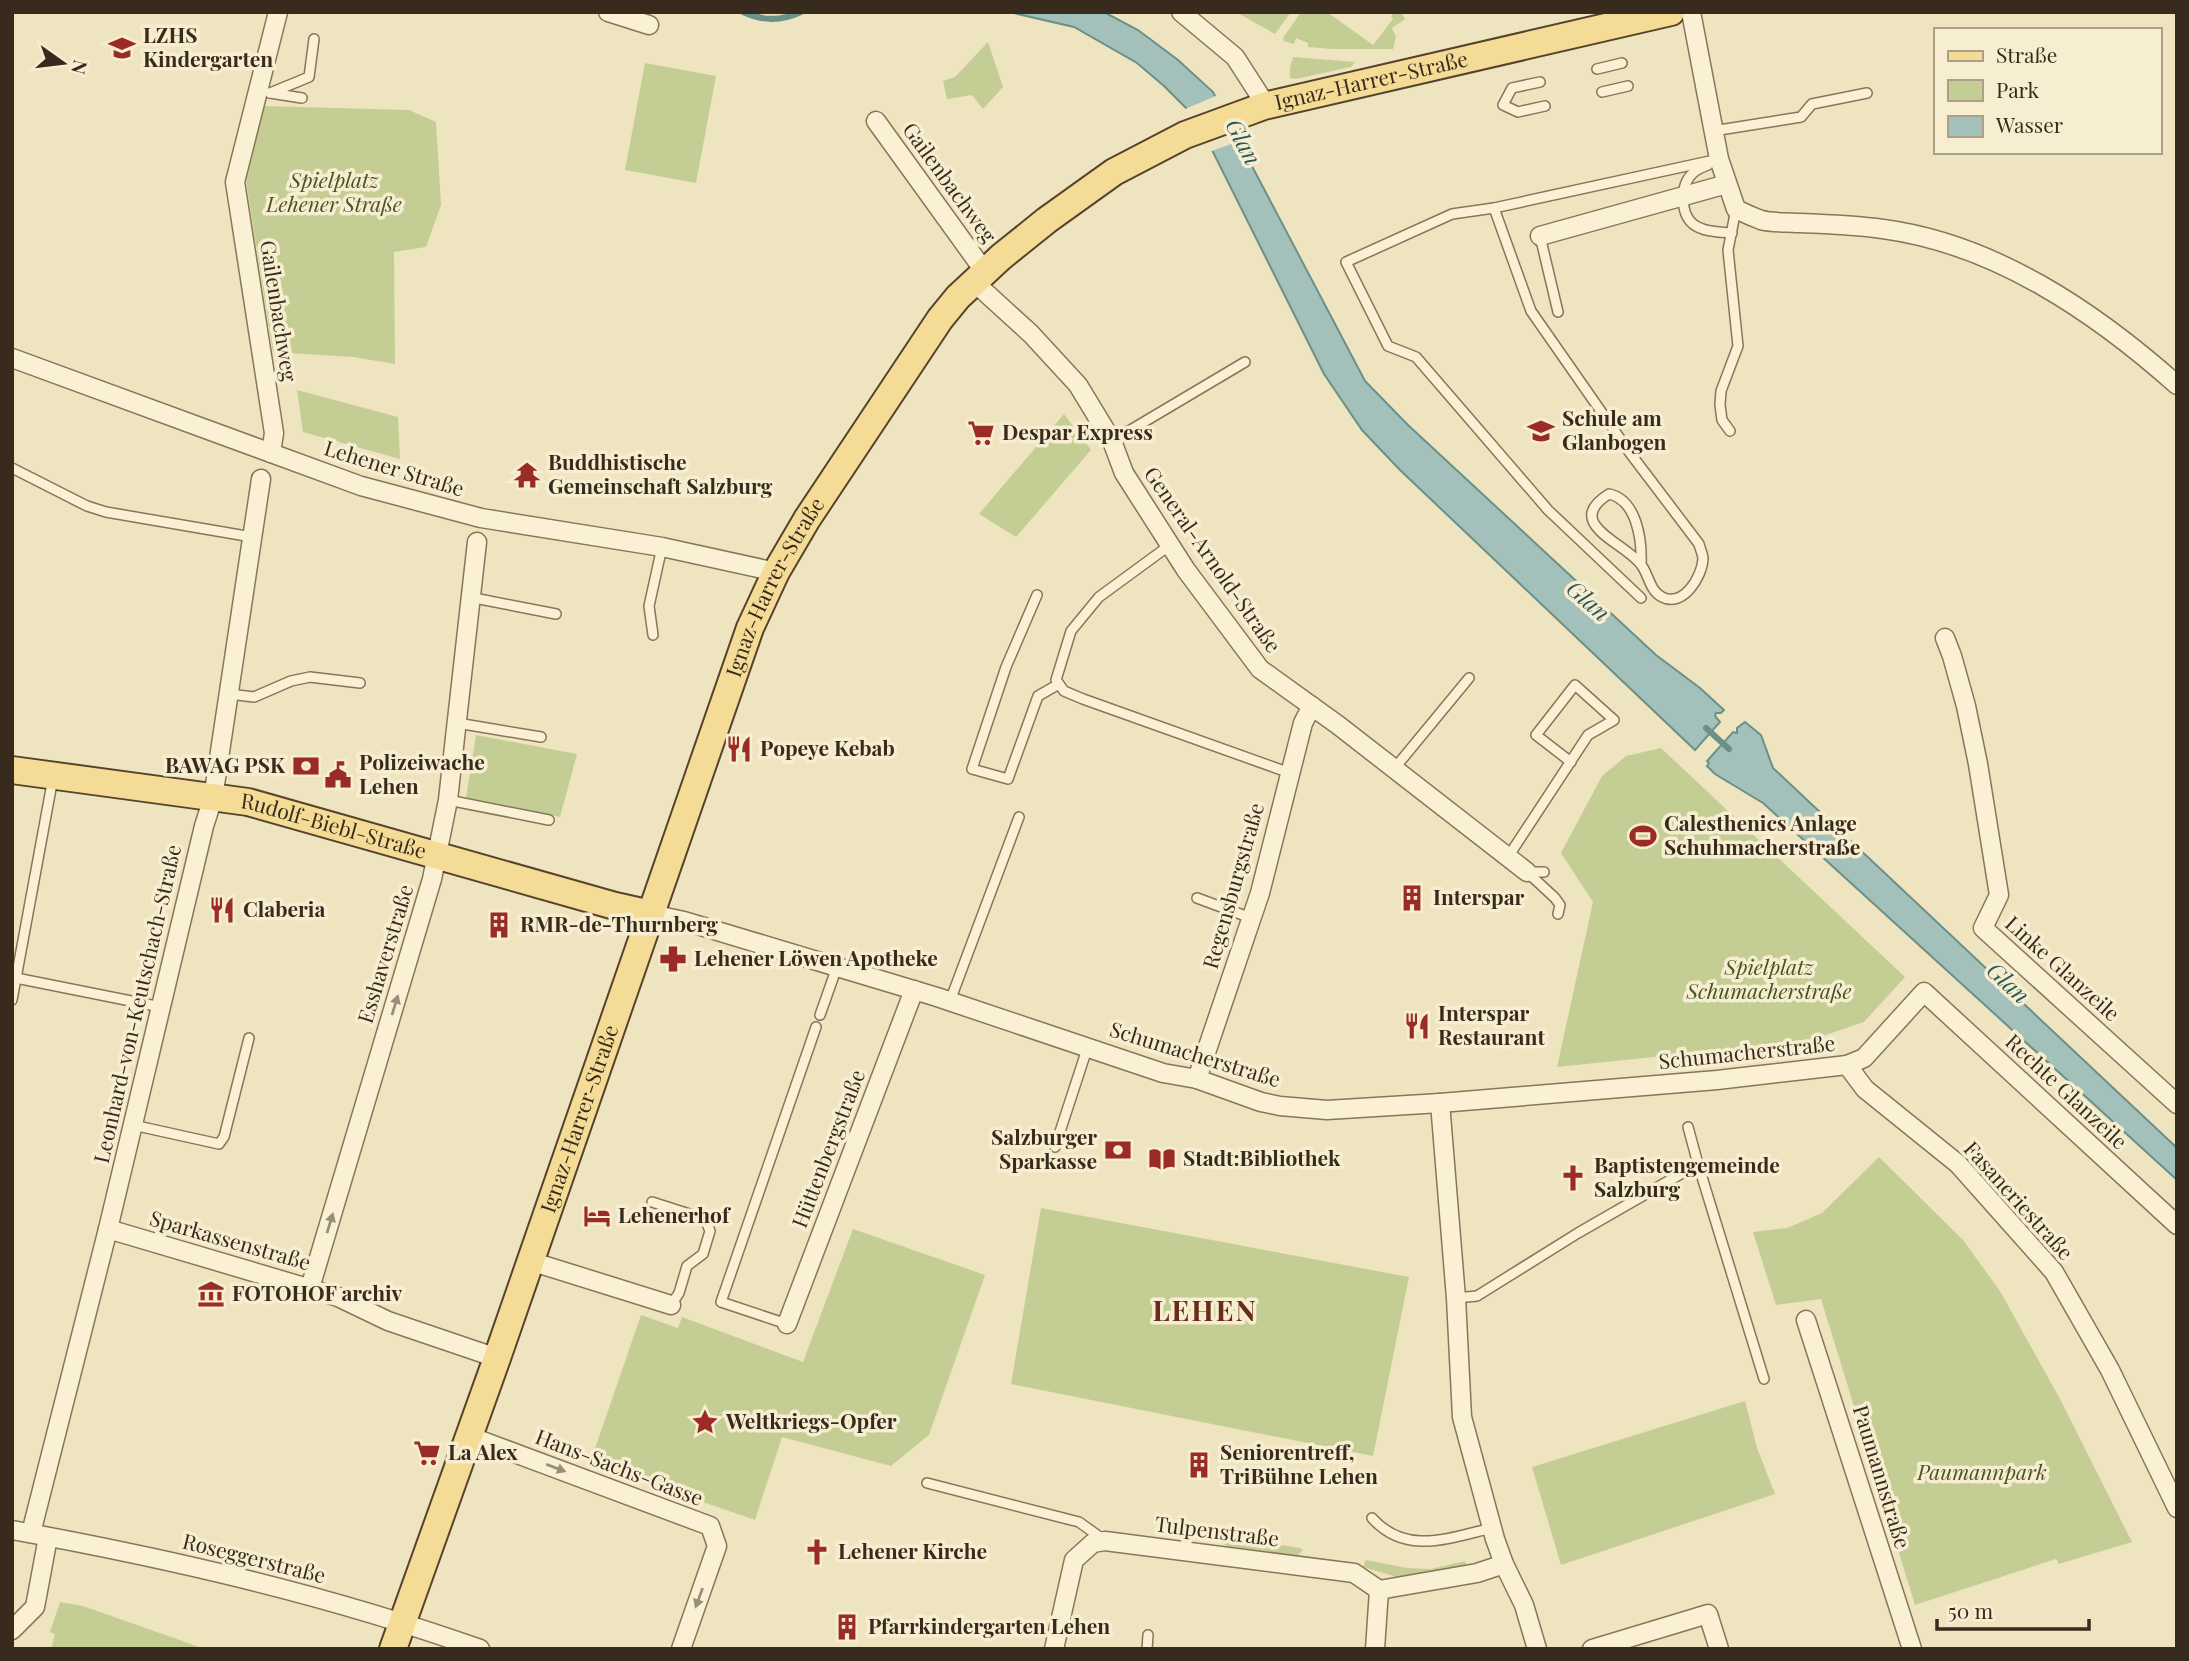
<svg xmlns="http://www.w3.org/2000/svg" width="2189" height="1661" viewBox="0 0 2189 1661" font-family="'Playfair Display',serif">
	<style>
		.green { fill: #c4ce94 }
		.water { fill: #a3c1ba; stroke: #6a9088; stroke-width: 2 }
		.pier { fill: #efe4c0 }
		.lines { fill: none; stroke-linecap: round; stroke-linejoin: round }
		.stream { stroke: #6a9088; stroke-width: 6 }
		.lane-casing { stroke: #897558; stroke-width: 12 }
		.street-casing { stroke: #897558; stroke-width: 21 }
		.primary-casing { stroke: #57422c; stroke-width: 30 }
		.lane { stroke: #faf1d4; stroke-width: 9 }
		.street { stroke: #faf1d4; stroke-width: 18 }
		.primary { stroke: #f4dc96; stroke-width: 26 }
		.oneway { fill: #998e78 }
		.labels { text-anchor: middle; stroke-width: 7; stroke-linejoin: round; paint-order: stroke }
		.poi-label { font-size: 21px; font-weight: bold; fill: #382b1d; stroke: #f7edd0; text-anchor: start }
		.street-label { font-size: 21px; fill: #382b1d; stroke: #f7edd0 }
		.park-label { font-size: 21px; font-style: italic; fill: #465622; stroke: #f7edd0 }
		.water-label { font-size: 23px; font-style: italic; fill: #2b5958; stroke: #f7edd0 }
		.district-label { font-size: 28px; font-weight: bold; letter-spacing: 2px; fill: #662e1a; stroke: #f7edd0 }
	</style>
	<rect width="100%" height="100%" fill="#efe4c0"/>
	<!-- green -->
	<g class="green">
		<polygon points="1236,12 1291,12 1275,34"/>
		<polygon points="1301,12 1327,12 1373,45 1393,19 1391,16 1394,12 1401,12 1405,19 1392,28 1396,37 1393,49 1332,49 1308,47 1308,43 1296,38 1294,44 1284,41 1283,38"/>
		<polygon points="988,42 1003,87 983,109 972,95 947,99 943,81 955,77"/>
		<polygon points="1293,57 1355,62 1351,67 1296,79 1290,78 1290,67"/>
		<polygon points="645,63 716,76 696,183 625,170"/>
		<polygon points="263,106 409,110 436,122 441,205 426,247 394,252 395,364 353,357 273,352 246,181"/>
		<polygon points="297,390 398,417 400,459 303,432"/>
		<polygon points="1064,414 1091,450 1016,537 979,514"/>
		<polygon points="476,735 577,754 560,817 466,798"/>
		<polygon points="1661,748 1905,977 1864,1022 1808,1041 1557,1067 1593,902 1561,853 1602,776 1626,756"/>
		<polygon points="1879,1157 1963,1240 2000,1291 2060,1399 2132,1542 2059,1564 2056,1559 1915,1605 1821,1299 1776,1305 1753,1232 1787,1228 1822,1213"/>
		<polygon points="1041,1208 1409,1277 1373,1456 1011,1384"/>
		<polygon points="853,1229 985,1275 929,1435 891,1466 782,1437 755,1520 590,1463 641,1315 678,1328 682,1317 803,1362"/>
		<polygon points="1745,1401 1757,1448 1775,1494 1561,1565 1532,1467"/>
		<polygon points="1227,1537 1300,1548 1303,1550 1298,1555 1230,1548 1222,1543 1223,1539"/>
		<polygon points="1366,1560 1407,1568 1431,1569 1465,1561 1466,1567 1404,1579 1363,1567"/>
		<polygon points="60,1602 83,1606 205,1649 51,1649 55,1634 50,1632"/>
	</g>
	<!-- water -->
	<g class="water">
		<polygon points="1009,12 1104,12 1138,30 1178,60 1213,92 1365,381 1408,425 1656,655 1700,688 1724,710 1721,713 1716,713 1715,716 1720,722 1695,750 1400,470 1362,430 1324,374 1196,118 1164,86 1137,63 1074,27"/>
		<polygon points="1745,722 1761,735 1773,768 2177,1148 2177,1180 1763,803 1715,774 1707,766 1709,763 1707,761 1733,732 1737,733 1737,728"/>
	</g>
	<!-- pier -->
	<polygon class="pier" points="1218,95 1242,140 1209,152 1193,120 1183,110"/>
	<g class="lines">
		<!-- stream -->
		<g class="stream">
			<path d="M 743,12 C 762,21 782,21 801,12"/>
			<polyline points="1706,728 1729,749"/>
		</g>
		<!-- lane casing -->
		<g class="lane-casing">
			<g id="lane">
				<polyline points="1597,69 1622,63"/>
				<polyline points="1540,82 1512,88 1503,105 1518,112 1545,106"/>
				<polyline points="1602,92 1628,86"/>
				<polyline points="270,93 309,77 314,39"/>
				<polyline points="270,93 302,98"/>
				<polyline points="1713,131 1801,117 1812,104 1867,93"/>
				<path d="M 1708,165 C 1703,167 1697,169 1693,173 C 1680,184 1680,213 1693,224 C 1703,232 1720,232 1732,233"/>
				<path d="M 1494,208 L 1531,311 L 1630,453 L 1699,544 C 1700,549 1703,554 1703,559 C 1702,577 1683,608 1662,597 C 1650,591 1649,576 1642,566 C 1627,543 1561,524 1609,494 C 1637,500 1642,540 1641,564"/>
				<polyline points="1540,236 1558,312"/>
				<polyline points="1730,431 1722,420 1720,405 1721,391 1738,346 1728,250 1736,209"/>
				<polyline points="1112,441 1245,362"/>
				<polyline points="12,468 87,506 106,512 252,537"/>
				<polyline points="1170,545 1099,597 1071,631 1056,680 1064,691 1083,699 1290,773"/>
				<polyline points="1037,595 1006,667 972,769 1008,779 1038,696 1059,684"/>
				<polyline points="469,597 556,614"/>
				<polyline points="1641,598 1548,510 1416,357 1388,346 1346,262 1452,214 1494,208 1719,159"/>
				<polyline points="653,635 649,606 662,547"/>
				<polyline points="229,694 254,697 291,681 310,677 360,683"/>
				<polyline points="457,723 541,737"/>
				<polyline points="1394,769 1469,678"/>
				<polyline points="448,800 549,820"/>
				<polyline points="1508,857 1588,735 1614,720 1575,685 1536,735 1571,762"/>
				<polyline points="1527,872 1555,898 1560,905 1558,914"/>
				<polyline points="1527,872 1544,872"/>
				<polyline points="1197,898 1251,918"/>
				<polyline points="16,978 161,1007"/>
				<polyline points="12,1000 53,778"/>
				<polyline points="950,1001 1019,817"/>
				<polyline points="820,1015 837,967"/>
				<polyline points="133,1125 219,1144 224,1137 249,1038"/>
				<polyline points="1688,1127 1698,1164"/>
				<polyline points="1055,1147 1088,1046"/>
				<polyline points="652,1202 705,1219 710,1231 703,1254 687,1266 679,1293 671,1305"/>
				<polyline points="1456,1298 1477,1296 1578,1233 1698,1164 1764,1379"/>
				<polyline points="787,1324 721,1302 816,1027"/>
				<polyline points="927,1483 1079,1522 1104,1540"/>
				<path d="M 1372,1518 C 1406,1556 1449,1538 1492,1528"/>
				<polyline points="1147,1649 1148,1635"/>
			</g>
		</g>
		<!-- street casing -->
		<g class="street-casing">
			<g id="street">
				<polyline points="608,12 649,25"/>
				<polyline points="1181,12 1235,57 1266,105"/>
				<path d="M 1691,12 L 1719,159 L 1736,209 C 1744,213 1753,217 1761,220 C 1772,223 1786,222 1798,223 C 1826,224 1855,225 1883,229 C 1995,244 2095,312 2177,385"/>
				<polyline points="876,121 985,272"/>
				<polyline points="1540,236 1727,184"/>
				<polyline points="974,282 1031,334 1078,385 1112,441 1124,473 1186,570 1260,669 1338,725 1527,872"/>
				<polyline points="12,358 361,486 481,518 662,547 776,572"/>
				<polyline points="271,453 274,433 235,182 278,12"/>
				<polyline points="1945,638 1952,656 1966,706 1978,764 1999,895 1983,928 2177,1104"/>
				<polyline points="651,914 684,921 937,997 1163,1073 1197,1079 1261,1102 1280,1106 1327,1110 1440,1103 1717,1080 1847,1065 1864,1058 1924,992 2177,1225"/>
				<polyline points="1847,1065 1865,1089 1958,1164 2054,1272 2110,1370 2177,1508"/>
				<polyline points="1197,1079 1260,893 1303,723 1312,706"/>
				<polyline points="1440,1103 1456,1298 1462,1417 1495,1539 1504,1564 1524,1605 1537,1649"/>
				<polyline points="108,1229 338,1297 388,1321 497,1358"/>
				<polyline points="530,1261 671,1305"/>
				<polyline points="310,1288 432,879 448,800 477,542"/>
				<polyline points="1806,1320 1912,1649"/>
				<polyline points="787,1324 914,990"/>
				<polyline points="469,1436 710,1526 717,1546 681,1649"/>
				<path d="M 12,1530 C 171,1559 328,1595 480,1649"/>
				<polyline points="31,1533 108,1229 204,826 213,798 261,479"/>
				<polyline points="12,1630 35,1607 48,1537"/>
				<polyline points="1054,1649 1074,1560 1093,1543 1105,1541 1354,1573 1379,1590 1477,1573 1504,1564"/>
				<polyline points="1375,1649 1379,1590"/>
				<polyline points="1592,1649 1708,1614 1719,1649"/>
			</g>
		</g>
		<!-- primary casing -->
		<g class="primary-casing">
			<g id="primary">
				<path id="s1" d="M 12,770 L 248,802 L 615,906 L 651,914"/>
				<path id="s2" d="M 393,1649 L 497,1358 L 750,628 L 776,572 L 807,519 L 940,319 L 958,297 L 1001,257 L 1047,220 L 1114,172 L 1185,135 L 1264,106 L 1671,12"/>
			</g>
		</g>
		<!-- lane -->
		<use href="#lane" class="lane"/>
		<!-- street -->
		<use href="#street" class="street"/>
		<!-- primary -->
		<use href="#primary" class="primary"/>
	</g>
	<!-- one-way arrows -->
	<defs><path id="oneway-solid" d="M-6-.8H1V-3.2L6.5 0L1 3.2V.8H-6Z" transform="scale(1.75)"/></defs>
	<g class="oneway">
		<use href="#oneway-solid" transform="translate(395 1005) rotate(-73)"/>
		<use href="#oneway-solid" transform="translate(330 1223) rotate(-73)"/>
		<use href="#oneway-solid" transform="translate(556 1468) rotate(21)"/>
		<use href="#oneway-solid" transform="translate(699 1598) rotate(110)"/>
	</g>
	<!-- icons -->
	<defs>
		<g id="school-bare" transform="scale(2.1)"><path d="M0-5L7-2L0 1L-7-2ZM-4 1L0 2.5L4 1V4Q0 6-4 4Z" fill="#9a2b25" stroke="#f7edd0" stroke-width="2.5" paint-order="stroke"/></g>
		<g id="supermarket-bare" transform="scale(2.1)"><path d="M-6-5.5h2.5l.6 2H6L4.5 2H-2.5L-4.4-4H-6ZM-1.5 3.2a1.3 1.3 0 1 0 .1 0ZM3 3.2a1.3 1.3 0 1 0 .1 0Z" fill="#9a2b25" stroke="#f7edd0" stroke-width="2.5" paint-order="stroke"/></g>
		<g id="temple-bare" transform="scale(2.1)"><path d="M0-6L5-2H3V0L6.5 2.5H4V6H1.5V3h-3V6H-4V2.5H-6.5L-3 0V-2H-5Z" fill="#9a2b25" stroke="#f7edd0" stroke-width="2.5" paint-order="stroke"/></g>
		<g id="restaurant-bare" transform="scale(2.1)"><path d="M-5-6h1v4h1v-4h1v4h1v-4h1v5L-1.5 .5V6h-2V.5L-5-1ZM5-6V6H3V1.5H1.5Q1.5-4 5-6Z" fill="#9a2b25" stroke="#f7edd0" stroke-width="2.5" paint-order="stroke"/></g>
		<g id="bank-bare" transform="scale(2.1)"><path d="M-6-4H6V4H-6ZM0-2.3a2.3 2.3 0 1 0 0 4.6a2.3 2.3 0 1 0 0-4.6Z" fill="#9a2b25" stroke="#f7edd0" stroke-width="2.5" paint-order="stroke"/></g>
		<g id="civic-bare" transform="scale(2.1)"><path d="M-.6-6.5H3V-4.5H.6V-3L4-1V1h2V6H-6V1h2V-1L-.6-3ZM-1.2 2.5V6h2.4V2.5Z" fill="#9a2b25" stroke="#f7edd0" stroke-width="2.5" paint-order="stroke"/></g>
		<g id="stadium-bare" transform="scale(2.1)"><path d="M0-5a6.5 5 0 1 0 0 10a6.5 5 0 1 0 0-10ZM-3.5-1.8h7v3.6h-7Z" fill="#9a2b25" stroke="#f7edd0" stroke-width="2.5" paint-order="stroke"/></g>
		<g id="building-bare" transform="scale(2.1)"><path d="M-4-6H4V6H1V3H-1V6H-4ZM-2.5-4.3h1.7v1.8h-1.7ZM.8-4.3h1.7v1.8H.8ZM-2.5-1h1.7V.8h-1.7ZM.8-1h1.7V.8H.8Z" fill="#9a2b25" stroke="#f7edd0" stroke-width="2.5" paint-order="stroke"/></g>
		<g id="pharmacy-bare" transform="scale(2.1)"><path d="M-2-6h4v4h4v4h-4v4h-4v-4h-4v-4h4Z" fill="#9a2b25" stroke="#f7edd0" stroke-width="2.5" paint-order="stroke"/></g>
		<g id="library-bare" transform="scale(2.1)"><path d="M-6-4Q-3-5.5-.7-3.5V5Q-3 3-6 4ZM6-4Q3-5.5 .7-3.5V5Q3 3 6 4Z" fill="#9a2b25" stroke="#f7edd0" stroke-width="2.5" paint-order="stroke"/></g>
		<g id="church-bare" transform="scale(2.1)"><path d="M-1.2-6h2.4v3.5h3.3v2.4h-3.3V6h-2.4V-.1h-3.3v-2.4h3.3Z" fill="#9a2b25" stroke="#f7edd0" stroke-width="2.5" paint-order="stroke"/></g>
		<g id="hotel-bare" transform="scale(2.1)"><path d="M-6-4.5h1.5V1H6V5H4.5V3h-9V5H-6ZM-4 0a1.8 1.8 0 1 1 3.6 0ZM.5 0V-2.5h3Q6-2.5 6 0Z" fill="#9a2b25" stroke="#f7edd0" stroke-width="2.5" paint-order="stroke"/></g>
		<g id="museum-bare" transform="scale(2.1)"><path d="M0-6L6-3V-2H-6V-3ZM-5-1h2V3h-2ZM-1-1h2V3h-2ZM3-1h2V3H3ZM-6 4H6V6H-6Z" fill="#9a2b25" stroke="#f7edd0" stroke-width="2.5" paint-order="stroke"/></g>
		<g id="sight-bare" transform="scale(2.1)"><path d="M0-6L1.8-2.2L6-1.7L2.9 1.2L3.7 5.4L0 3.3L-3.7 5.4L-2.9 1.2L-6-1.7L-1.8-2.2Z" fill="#9a2b25" stroke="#f7edd0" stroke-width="2.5" paint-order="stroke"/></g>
	</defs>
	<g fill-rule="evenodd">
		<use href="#school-bare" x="122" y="48"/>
		<use href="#school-bare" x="1541" y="431"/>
		<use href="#supermarket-bare" x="981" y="433"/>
		<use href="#temple-bare" x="527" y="475"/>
		<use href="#restaurant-bare" x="739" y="749"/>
		<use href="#bank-bare" x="306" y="766"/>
		<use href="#civic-bare" x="338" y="775"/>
		<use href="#stadium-bare" x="1643" y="836"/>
		<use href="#building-bare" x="1412" y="898"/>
		<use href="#restaurant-bare" x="222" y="910"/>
		<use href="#building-bare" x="499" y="925"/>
		<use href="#pharmacy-bare" x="673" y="959"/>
		<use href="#restaurant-bare" x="1417" y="1026"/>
		<use href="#bank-bare" x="1118" y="1150"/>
		<use href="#library-bare" x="1162" y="1159"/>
		<use href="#church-bare" x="1573" y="1178"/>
		<use href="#hotel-bare" x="597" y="1216"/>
		<use href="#museum-bare" x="211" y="1294"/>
		<use href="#sight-bare" x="705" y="1422"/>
		<use href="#supermarket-bare" x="427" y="1453"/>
		<use href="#building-bare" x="1199" y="1465"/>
		<use href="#church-bare" x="817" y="1552"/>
		<use href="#building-bare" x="847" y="1627"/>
	</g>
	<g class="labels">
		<!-- poi labels -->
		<g class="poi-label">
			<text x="143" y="43">LZHS<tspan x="143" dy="24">Kindergarten</tspan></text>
			<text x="1562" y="426">Schule am<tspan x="1562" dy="24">Glanbogen</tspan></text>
			<text x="1002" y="440">Despar Express</text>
			<text x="548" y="470">Buddhistische<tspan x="548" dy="24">Gemeinschaft Salzburg</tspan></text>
			<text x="760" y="756">Popeye Kebab</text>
			<text x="359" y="770">Polizeiwache<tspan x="359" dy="24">Lehen</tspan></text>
			<text x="285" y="773" text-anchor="end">BAWAG PSK</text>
			<text x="1664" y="831">Calesthenics Anlage<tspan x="1664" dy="24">Schuhmacherstraße</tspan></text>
			<text x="1433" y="905">Interspar</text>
			<text x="243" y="917">Claberia</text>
			<text x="520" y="932">RMR-de-Thurnberg</text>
			<text x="694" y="966">Lehener Löwen Apotheke</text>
			<text x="1438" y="1021">Interspar<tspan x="1438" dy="24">Restaurant</tspan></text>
			<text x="1097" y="1145" text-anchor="end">Salzburger<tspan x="1097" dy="24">Sparkasse</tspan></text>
			<text x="1183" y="1166">Stadt:Bibliothek</text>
			<text x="1594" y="1173">Baptistengemeinde<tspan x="1594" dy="24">Salzburg</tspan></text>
			<text x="618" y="1223">Lehenerhof</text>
			<text x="232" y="1301">FOTOHOF archiv</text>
			<text x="726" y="1429">Weltkriegs-Opfer</text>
			<text x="448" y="1460">La Alex</text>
			<text x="1220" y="1460">Seniorentreff,<tspan x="1220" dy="24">TriBühne Lehen</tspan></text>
			<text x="838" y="1559">Lehener Kirche</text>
			<text x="868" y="1634">Pfarrkindergarten Lehen</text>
		</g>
		<!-- street labels -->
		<g class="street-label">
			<text dy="7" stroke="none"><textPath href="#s2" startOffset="1948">Ignaz-Harrer-Straße</textPath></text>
			<text transform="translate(949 183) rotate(54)" y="7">Gailenbachweg</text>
			<text transform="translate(278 311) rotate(81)" y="7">Gailenbachweg</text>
			<text transform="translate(394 469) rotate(17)" y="7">Lehener Straße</text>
			<text transform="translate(1212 560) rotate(55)" y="7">General-Arnold-Straße</text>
			<text dy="7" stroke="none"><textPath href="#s2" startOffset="1129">Ignaz-Harrer-Straße</textPath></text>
			<text dy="7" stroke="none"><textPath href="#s1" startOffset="327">Rudolf-Biebl-Straße</textPath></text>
			<text transform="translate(1234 886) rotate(-74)" y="7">Regensburgstraße</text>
			<text transform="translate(386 954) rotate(-73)" y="7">Esshaverstraße</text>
			<text transform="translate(2062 969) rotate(42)" y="7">Linke Glanzeile</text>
			<text transform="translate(138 1004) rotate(-77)" y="7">Leonhard-von-Keutschach-Straße</text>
			<text transform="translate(1747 1053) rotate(-6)" y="7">Schumacherstraße</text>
			<text transform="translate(1195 1055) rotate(17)" y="7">Schumacherstraße</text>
			<text transform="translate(2066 1092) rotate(43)" y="7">Rechte Glanzeile</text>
			<text dy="7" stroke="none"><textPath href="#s2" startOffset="562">Ignaz-Harrer-Straße</textPath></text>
			<text transform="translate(829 1149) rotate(-69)" y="7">Hüttenbergstraße</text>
			<text transform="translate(2018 1201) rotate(48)" y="7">Fasaneriestraße</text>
			<text transform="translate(230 1241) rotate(16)" y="7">Sparkassenstraße</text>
			<text transform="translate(619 1468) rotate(21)" y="7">Hans-Sachs-Gasse</text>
			<text transform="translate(1881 1477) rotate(73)" y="7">Paumannstraße</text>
			<text transform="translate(1217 1532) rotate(7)" y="7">Tulpenstraße</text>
			<text transform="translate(254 1559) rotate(14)" y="7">Roseggerstraße</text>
		</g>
		<!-- park labels -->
		<g class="park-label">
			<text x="334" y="188">Spielplatz<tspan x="334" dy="24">Lehener Straße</tspan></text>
			<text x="1769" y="975">Spielplatz<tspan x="1769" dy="24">Schumacherstraße</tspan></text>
			<text x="1982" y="1480">Paumannpark</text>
		</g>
		<!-- water labels -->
		<g class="water-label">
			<text transform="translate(1243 142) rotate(62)" y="8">Glan</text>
			<text transform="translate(1588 601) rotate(41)" y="8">Glan</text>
			<text transform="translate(2008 983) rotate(43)" y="8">Glan</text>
		</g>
		<!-- district labels -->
		<g class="district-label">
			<text x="1205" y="1321">LEHEN</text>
		</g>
	</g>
	<!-- border -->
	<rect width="2189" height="1661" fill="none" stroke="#382b1d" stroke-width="28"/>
	<!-- legend -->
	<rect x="1934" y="28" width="228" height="126" fill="#f7edd0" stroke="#ab9f88" stroke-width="2"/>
	<rect x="1948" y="51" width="35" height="10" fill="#f4dc96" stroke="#ab9f88" stroke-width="2"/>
	<text x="1996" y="63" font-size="21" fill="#382b1d">Straße</text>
	<rect x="1948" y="80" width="35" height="21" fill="#c4ce94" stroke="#ab9f88" stroke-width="2"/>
	<text x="1996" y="98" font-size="21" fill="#382b1d">Park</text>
	<rect x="1948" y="116" width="35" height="21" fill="#a3c1ba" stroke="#ab9f88" stroke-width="2"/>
	<text x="1996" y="133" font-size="21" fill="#382b1d">Wasser</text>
	<!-- north arrow -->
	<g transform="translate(63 63) rotate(104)" stroke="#f7edd0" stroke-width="5" paint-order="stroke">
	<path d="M0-5L12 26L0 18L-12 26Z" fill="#382b1d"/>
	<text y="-10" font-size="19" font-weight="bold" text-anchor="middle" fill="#382b1d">N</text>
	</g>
	<!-- scale -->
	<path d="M1937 1619v10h152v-10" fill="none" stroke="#382b1d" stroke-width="3.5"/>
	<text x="1948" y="1619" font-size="21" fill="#382b1d" stroke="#f7edd0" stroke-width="5" paint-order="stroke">50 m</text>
</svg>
